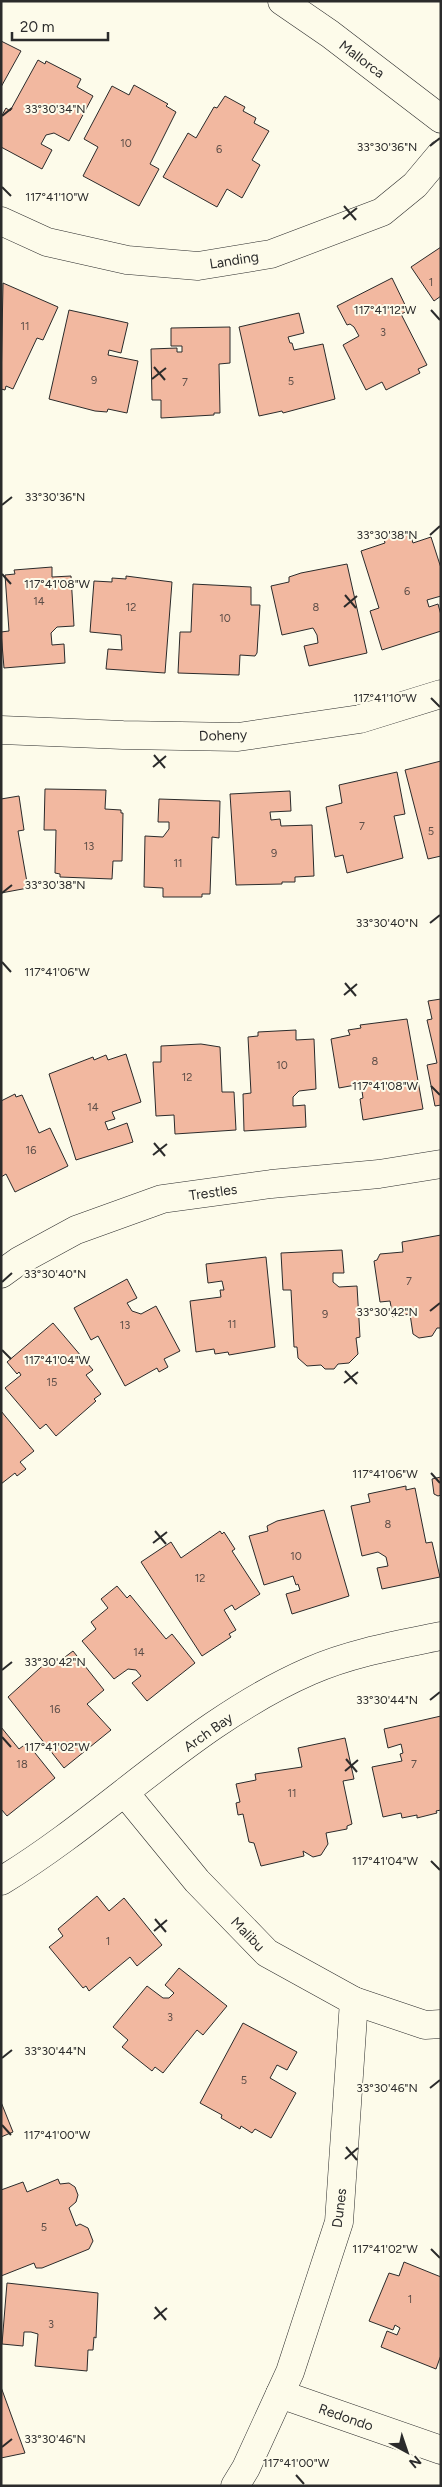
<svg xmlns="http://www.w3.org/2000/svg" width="442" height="2487" viewBox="0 0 442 2487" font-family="Figtree,sans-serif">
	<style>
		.building { fill: #f2b8a0; stroke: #2b2b2b }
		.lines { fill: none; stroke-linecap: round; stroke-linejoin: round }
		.minor-casing { stroke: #2b2b2b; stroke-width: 29 }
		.minor { stroke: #fdfbea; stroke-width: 28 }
		.ticks { fill: none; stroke: #2b2b2b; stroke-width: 2 }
		.labels { text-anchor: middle; stroke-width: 4; stroke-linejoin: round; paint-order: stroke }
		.number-label { font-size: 11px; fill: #5d4e48 }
		.street-label { font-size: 14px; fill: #2b2b2b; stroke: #fdfbea }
		.ticks-label { font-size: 12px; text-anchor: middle; fill: #2b2b2b; stroke: #fdfbea; stroke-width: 4; stroke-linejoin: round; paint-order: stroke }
	</style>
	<rect width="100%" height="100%" fill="#fdfbea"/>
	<!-- building -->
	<g class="building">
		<polygon points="1,41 21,51 1,87"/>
		<polygon points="38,60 45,64 46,61 81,79 77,87 93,96 69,141 54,133 46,135 41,144 52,150 42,169 1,147 1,117 6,108 10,111"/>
		<polygon points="134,85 168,104 166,106 176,112 150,164 159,169 139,206 83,176 98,147 84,139 112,86 129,95"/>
		<polygon points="225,96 245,107 243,111 256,118 254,123 269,131 252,160 260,165 242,198 227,189 217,207 163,177 188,133 196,138 214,107 217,108"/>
		<polygon points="441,247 441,296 434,301 411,267"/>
		<polygon points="392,278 408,311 401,314 427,365 418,369 420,373 386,390 382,382 366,390 343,345 359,336 354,327 350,324 347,325 337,306"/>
		<polygon points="3,283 58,307 43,340 37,338 13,389 6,386 5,390 1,389"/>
		<polygon points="69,310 128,323 121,353 109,350 108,355 138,361 127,413 108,409 107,412 95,411 49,399"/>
		<polygon points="299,313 304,333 288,337 290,343 292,343 294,350 323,344 335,399 283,413 282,411 259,416 239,327"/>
		<polygon points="230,327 230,363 219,364 220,413 214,413 214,415 161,418 161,400 152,400 151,349 177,348 177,352 182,352 182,346 171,346 171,328"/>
		<polygon points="409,531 413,543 431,537 441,568 441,596 427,600 429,607 438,604 441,615 441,631 382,650 370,611 379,608 361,551 385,543 384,539"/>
		<polygon points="347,564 367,653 309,666 304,646 318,643 317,635 313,628 282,635 271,586 289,582 289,577 301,573"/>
		<polygon points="52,567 52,577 71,576 74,626 57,627 51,633 52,645 64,644 65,663 4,668 1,632 9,631 5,575 15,574 14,570"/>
		<polygon points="126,576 172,582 165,673 106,669 108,649 122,650 121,635 90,632 94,581 112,582 112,578 126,579"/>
		<polygon points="193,584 251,587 251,605 260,605 257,653 255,656 240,655 239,675 178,673 180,632 191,632"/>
		<polygon points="441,761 441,856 428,859 405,770"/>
		<polygon points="397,772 405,814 394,816 403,858 347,873 343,855 335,857 326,807 342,803 339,785"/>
		<polygon points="45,789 106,790 105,809 121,810 121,813 123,813 122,861 113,861 112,879 60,877 60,874 55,873 56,830 44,830"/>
		<polygon points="290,791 291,811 270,812 271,820 280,819 281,826 312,825 314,876 295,877 295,882 282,882 282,884 236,885 230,794"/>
		<polygon points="19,796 24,830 18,831 28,888 1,893 1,799"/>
		<polygon points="159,799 220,801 219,838 212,837 210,894 202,894 202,897 163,897 163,888 144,887 145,836 163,837 169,829 169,822 158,822"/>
		<polygon points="441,999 441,1105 435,1106 427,1065 437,1063 427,1020 432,1019 428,1001"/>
		<polygon points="407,1019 423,1109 363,1120 360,1099 363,1098 361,1084 339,1088 331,1039 350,1035 348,1030 361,1028 360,1025"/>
		<polygon points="296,1030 296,1040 314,1039 316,1089 299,1091 293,1097 293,1106 305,1105 306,1127 244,1131 243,1094 251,1093 248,1037 258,1036 258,1032"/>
		<polygon points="201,1044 220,1047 222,1092 234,1092 236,1130 175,1134 174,1115 156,1116 153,1062 161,1062 161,1046"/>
		<polygon points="126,1054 141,1102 112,1112 115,1119 105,1122 108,1130 127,1123 133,1142 76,1160 49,1074 93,1057 94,1060 106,1055 108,1060"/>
		<polygon points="15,1094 16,1097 22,1095 39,1133 50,1128 68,1166 15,1192 6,1174 1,1177 1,1101"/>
		<polygon points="441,1235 441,1328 437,1328 432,1336 419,1338 413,1334 410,1314 393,1317 390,1301 380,1302 374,1261 377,1260 380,1254 403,1252 402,1242"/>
		<polygon points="342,1250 344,1273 333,1273 333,1282 339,1287 357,1286 360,1337 356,1338 358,1354 349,1363 338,1364 334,1369 325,1369 321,1365 307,1366 298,1358 297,1347 294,1347 291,1290 283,1290 281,1253"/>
		<polygon points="266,1257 275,1347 229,1355 228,1352 215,1354 214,1349 196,1352 190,1301 221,1297 220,1290 224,1290 222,1281 208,1283 206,1264"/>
		<polygon points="127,1279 137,1298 127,1303 132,1311 141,1314 156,1306 180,1351 164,1359 168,1367 159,1372 157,1368 125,1386 98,1336 91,1340 74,1308"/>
		<polygon points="53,1323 93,1370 86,1375 101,1394 94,1399 96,1401 56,1436 46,1424 40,1429 5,1388 21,1375 19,1372 17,1374 7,1362"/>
		<polygon points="1,1411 34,1451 20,1462 26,1469 17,1476 15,1473 1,1484"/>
		<polygon points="441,1477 441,1495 438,1496 434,1494 432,1479"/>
		<polygon points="406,1486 406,1490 415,1488 426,1543 432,1542 440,1577 382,1589 377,1568 388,1566 386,1557 378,1552 362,1556 351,1506 370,1502 368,1494"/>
		<polygon points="324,1510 349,1596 292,1614 286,1594 300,1590 298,1584 296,1585 293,1576 264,1585 249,1536 268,1531 267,1526 277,1521"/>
		<polygon points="220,1531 222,1534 224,1532 235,1549 232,1551 260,1594 235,1610 232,1605 224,1610 236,1630 229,1634 231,1637 202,1656 141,1562 171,1542 181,1558"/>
		<polygon points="117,1586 127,1598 130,1595 166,1639 172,1634 195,1663 147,1701 132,1683 141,1676 136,1670 128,1669 114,1679 82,1641 96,1629 91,1622 108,1608 101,1599"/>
		<polygon points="73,1651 104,1690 87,1704 111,1730 64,1768 8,1697 50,1659 57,1663"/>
		<polygon points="441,1716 441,1810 436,1811 437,1813 417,1818 417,1815 402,1818 401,1813 383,1817 372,1767 402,1761 400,1754 403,1753 401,1744 388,1748 384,1729"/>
		<polygon points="1,1727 19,1749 27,1743 55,1778 7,1816 1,1809"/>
		<polygon points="345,1738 354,1779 343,1781 352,1824 347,1826 347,1829 326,1833 328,1844 321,1855 313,1857 303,1851 304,1856 261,1866 254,1843 249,1842 243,1814 238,1815 236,1803 240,1802 236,1784 256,1780 255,1774 302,1767 298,1748"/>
		<polygon points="97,1896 109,1911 124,1898 162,1945 137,1966 130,1957 89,1991 86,1986 83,1988 49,1947 63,1936 58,1929"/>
		<polygon points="179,1968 227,2006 203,2035 197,2030 163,2073 155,2067 152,2071 122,2047 128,2040 113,2027 147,1986 163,1998 169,1998 174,1993 165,1985"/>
		<polygon points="243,2023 297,2052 287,2070 277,2065 270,2078 296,2093 271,2138 255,2129 252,2133 241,2126 240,2129 221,2118 222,2115 200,2103"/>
		<polygon points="1,2102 13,2132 1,2137"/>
		<polygon points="58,2179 60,2184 69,2183 75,2187 78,2195 76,2202 69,2208 76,2226 80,2224 88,2228 93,2241 89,2249 42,2268 36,2268 34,2263 1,2276 1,2190 23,2182 27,2192"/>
		<polygon points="404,2262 441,2277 441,2355 436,2369 381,2347 387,2331 397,2335 400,2328 395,2325 393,2330 369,2321 389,2273 399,2276"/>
		<polygon points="7,2283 98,2293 96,2338 94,2337 93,2350 88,2350 87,2371 35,2366 38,2334 31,2332 24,2332 23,2346 2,2344"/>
		<polygon points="1,2387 25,2453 1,2458"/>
	</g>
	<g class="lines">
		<!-- minor casing -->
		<g class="minor-casing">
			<g id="minor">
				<polyline points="282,1 330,34 441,119"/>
				<polyline points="1,221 47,242 127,260 198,266 271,254 382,212 415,185 441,154"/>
				<polyline points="1,730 123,735 238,737 360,719 441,694"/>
				<polyline points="1,1274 19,1261 76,1230 162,1199 271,1184 379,1174 441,1164"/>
				<polyline points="125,1793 197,1881 267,1953 354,2001 425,2025 441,2024"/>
				<path d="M 1,1881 C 107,1817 195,1721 310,1671 C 351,1653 397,1645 441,1636"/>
				<polyline points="280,2394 441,2450"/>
				<polyline points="235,2486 246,2468 290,2372 339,2222 354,2001"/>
			</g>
		</g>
		<!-- minor -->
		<use href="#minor" class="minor"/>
	</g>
	<!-- ticks -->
	<path class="ticks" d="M 2,116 L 12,108M 430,146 L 440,138M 2,187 L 11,196M 344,206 L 356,220M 343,219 L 357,208M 431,310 L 440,320M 154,367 L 165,380M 152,379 L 166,368M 2,505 L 12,497M 430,535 L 440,526M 2,574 L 11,584M 345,595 L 356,608M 344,607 L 357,596M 431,698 L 440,707M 154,755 L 165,768M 153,767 L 166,756M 2,893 L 12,885M 430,923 L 440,915M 2,962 L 11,972M 345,983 L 356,996M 344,995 L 357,984M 431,1086 L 440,1095M 154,1143 L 165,1156M 153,1155 L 167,1144M 2,1282 L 12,1273M 430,1311 L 440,1303M 2,1350 L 11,1359M 345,1371 L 357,1384M 344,1383 L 358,1372M 431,1473 L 440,1483M 155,1531 L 166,1544M 153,1543 L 167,1532M 2,1670 L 12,1662M 430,1700 L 440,1692M 2,1737 L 11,1747M 346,1759 L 357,1772M 345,1771 L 358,1760M 431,1861 L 440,1870M 155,1919 L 166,1932M 154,1931 L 167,1920M 2,2058 L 12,2050M 430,2088 L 440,2080M 2,2125 L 11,2135M 346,2147 L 357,2160M 345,2159 L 358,2148M 431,2249 L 440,2258M 155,2307 L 166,2320M 154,2319 L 167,2308M 2,2447 L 12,2439M 296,2475 L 304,2484"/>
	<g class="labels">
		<!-- number labels -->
		<g class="number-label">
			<text x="126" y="147">10</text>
			<text x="219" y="153">6</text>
			<text x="431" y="286">1</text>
			<text x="25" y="330">11</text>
			<text x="383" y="336">3</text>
			<text x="94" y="384">9</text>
			<text x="291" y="385">5</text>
			<text x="185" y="386">7</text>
			<text x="407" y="595">6</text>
			<text x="39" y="605">14</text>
			<text x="131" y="611">12</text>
			<text x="316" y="611">8</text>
			<text x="225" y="622">10</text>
			<text x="362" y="830">7</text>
			<text x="431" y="835">5</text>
			<text x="89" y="850">13</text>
			<text x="274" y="857">9</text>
			<text x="178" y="867">11</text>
			<text x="375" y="1065">8</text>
			<text x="282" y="1069">10</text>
			<text x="187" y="1081">12</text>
			<text x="93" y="1111">14</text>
			<text x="31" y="1154">16</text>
			<text x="409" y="1285">7</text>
			<text x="325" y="1318">9</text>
			<text x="232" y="1328">11</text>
			<text x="125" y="1329">13</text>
			<text x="52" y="1386">15</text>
			<text x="388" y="1528">8</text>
			<text x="296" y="1560">10</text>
			<text x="200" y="1582">12</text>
			<text x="139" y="1656">14</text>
			<text x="55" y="1713">16</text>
			<text x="22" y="1768">18</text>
			<text x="414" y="1768">7</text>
			<text x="292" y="1797">11</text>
			<text x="108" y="1945">1</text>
			<text x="170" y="2021">3</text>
			<text x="244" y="2084">5</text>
			<text x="44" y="2231">5</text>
			<text x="410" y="2303">1</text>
			<text x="51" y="2328">3</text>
		</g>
		<!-- street labels -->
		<g class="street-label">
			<text transform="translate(362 59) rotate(37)" y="5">Mallorca</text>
			<text transform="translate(234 260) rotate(-9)" y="5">Landing</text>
			<text transform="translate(223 735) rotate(-2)" y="5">Doheny</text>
			<text transform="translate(213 1192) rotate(-8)" y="5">Trestles</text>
			<text transform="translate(208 1732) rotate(-35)" y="5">Arch Bay</text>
			<text transform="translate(248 1934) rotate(46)" y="5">Malibu</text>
			<text transform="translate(339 2208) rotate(-83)" y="5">Dunes</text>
			<text transform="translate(346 2417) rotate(19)" y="5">Redondo</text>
		</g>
	</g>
	<g class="ticks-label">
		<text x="55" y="113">33°30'34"N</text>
		<text x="387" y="151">33°30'36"N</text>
		<text x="57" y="201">117°41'10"W</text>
		<text x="385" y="314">117°41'12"W</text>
		<text x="55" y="501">33°30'36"N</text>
		<text x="387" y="539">33°30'38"N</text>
		<text x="57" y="588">117°41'08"W</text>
		<text x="385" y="702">117°41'10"W</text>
		<text x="55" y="889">33°30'38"N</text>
		<text x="387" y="927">33°30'40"N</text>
		<text x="57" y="976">117°41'06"W</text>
		<text x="385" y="1090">117°41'08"W</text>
		<text x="55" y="1278">33°30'40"N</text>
		<text x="387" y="1316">33°30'42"N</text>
		<text x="57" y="1364">117°41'04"W</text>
		<text x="385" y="1478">117°41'06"W</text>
		<text x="55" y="1666">33°30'42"N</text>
		<text x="387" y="1704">33°30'44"N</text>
		<text x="57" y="1751">117°41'02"W</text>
		<text x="385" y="1865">117°41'04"W</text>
		<text x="55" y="2055">33°30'44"N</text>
		<text x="387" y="2092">33°30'46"N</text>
		<text x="57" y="2139">117°41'00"W</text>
		<text x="385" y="2253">117°41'02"W</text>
		<text x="55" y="2443">33°30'46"N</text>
		<text x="296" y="2467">117°41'00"W</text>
	</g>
	<!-- border -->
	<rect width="442" height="2487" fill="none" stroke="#2b2b2b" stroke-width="5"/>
	<!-- north arrow -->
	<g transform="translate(407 2452) rotate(140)" stroke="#fdfbea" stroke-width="4" paint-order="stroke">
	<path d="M0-4L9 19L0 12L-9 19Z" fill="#2b2b2b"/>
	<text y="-8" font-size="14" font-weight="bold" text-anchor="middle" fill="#2b2b2b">N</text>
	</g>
	<!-- scale -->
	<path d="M12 32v8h96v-8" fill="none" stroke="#2b2b2b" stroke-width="2.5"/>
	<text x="20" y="32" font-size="15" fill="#2b2b2b" stroke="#fdfbea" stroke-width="4" paint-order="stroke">20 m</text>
</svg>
